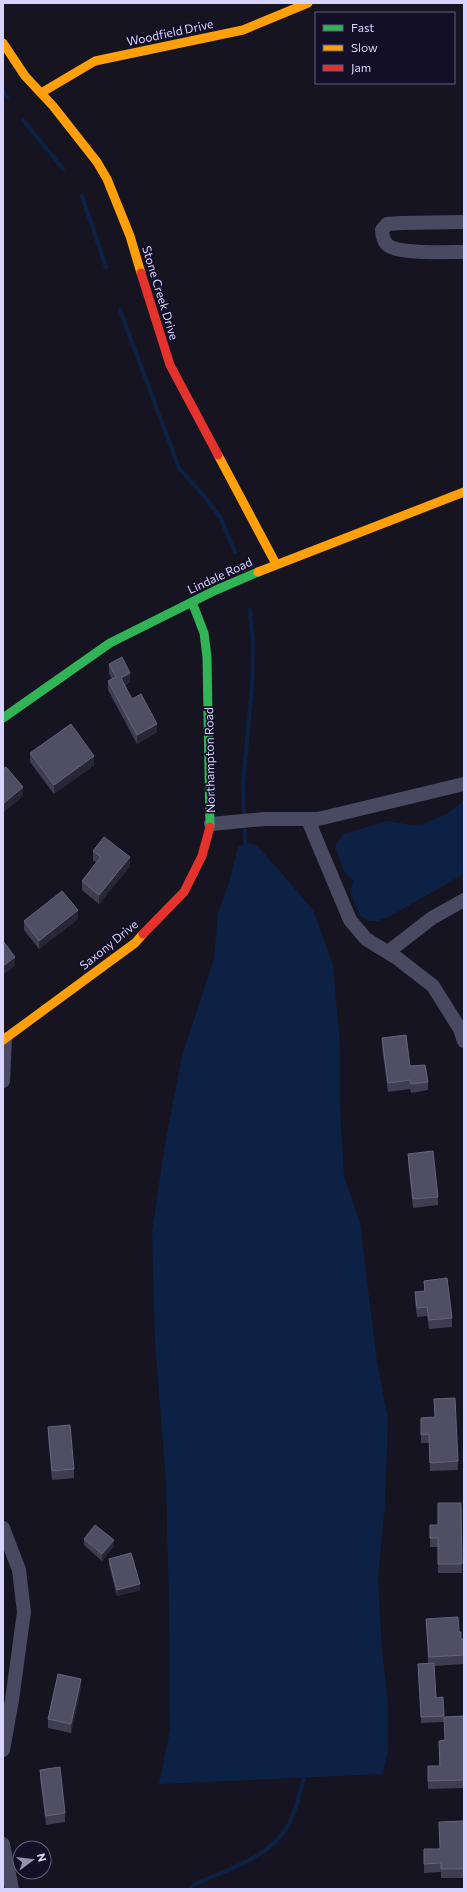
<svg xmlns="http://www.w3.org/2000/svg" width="467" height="1892" viewBox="0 0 467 1892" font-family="Commissioner,sans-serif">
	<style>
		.water { fill: #0d2144 }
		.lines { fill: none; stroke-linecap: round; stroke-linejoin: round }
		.stream { stroke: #0d2144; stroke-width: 4 }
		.street { stroke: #4a4962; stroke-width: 14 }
		.fast { stroke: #30b455; stroke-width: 9 }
		.slow { stroke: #ff9f0a; stroke-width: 9 }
		.jam { stroke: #e5322d; stroke-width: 9 }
		.wall { fill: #403d50 }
		.shaded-wall { fill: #282635 }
		.building { fill: #504e63; stroke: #66637b }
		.labels { text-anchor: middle; stroke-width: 3.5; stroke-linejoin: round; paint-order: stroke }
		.street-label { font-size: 12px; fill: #d9d4ff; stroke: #130f26 }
	</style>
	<rect width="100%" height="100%" fill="#161421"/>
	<!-- water -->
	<g class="water">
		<polygon points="464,801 464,874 394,914 378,921 369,921 360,916 350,891 353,882 352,878 345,874 335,846 344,834 387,821 412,825 423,824 446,814"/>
		<polygon points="245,843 257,845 313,910 333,965 340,1045 340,1110 344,1176 360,1223 377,1362 388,1419 385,1504 378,1579 382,1650 388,1705 388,1750 383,1774 159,1784 170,1730 169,1603 166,1482 155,1342 152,1232 165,1144 182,1056 214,959 218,913 229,883 238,847"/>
	</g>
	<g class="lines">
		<!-- stream -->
		<g class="stream">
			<polyline points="3,91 7,97"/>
			<polyline points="23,120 63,169"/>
			<polyline points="82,196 106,267"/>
			<polyline points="120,310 179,468 204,496 220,517 235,552"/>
			<polyline points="245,843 243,784 252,686 253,642 250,610"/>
			<path d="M 190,1889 L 193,1885 C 226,1870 271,1858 289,1824 C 297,1809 300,1792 304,1777"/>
		</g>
		<!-- street -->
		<g class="street">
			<path d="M 464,222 L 402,223 L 387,224 L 382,230 C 382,235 384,243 389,246 C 401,254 448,252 464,252"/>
			<polyline points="308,820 350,920 366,939 397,958 433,986 460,1029 464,1041"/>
			<polyline points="211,824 265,819 318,819 464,784"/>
			<polyline points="388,952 432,918 464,900"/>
			<polyline points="3,1081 5,1039"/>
			<polyline points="3,1528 19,1570 24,1612 12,1700 3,1750"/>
			<polyline points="3,1844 12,1889"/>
		</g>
		<!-- fast -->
		<g class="fast">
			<polyline points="192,602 204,633 207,657 210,827"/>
			<polyline points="3,718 110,643 216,590 258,572"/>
		</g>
		<!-- slow -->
		<g class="slow">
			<polyline points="3,43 25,76 53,106 97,162 107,179 130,236 141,273"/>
			<polyline points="41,93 95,61 243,30 308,3"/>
			<polyline points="218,455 276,564"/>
			<polyline points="258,572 464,492"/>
			<polyline points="3,1040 135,943 143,934"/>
		</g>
		<!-- jam -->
		<g class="jam">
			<polyline points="141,273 170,365 218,455"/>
			<polyline points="143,934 184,892 202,856 210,827"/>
		</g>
	</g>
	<!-- wall -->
	<g class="wall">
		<polygon points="109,664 130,682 125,685 132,699 157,732 137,744 108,690 108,681 112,679 109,673"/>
		<polygon points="30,753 94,765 54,794 30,762"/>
		<polygon points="93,851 130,866 99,904 82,890 82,881 96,862 93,860"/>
		<polygon points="78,919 39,949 24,930 24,921"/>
		<polygon points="382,1038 410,1066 428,1082 428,1090 411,1093 410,1089 388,1092 382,1047"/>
		<polygon points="408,1154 438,1197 438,1205 413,1208 408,1163"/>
		<polygon points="424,1281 452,1318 452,1327 429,1329 427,1316 417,1317 415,1301 415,1292 424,1291"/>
		<polygon points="434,1399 458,1461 458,1470 430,1471 429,1443 421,1443 421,1418 435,1417"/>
		<polygon points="48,1427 74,1469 74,1478 52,1480 48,1436"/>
		<polygon points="461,1503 462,1573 438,1573 438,1547 430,1547 430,1525 438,1525"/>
		<polygon points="84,1539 114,1546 102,1561 84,1545"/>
		<polygon points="109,1559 140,1590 117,1596 109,1565"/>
		<polygon points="426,1619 459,1632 461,1639 464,1639 464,1664 434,1666 436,1698 444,1716 444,1722 421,1723 418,1664 428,1663"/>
		<polygon points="81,1688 71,1733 48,1728 48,1719"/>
		<polygon points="464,1716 464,1788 428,1789 428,1766 439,1766 439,1741 444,1740"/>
		<polygon points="40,1770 65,1813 65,1822 46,1825 40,1779"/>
		<polygon points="464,1821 464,1878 441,1878 441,1872 424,1873 424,1849 439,1849"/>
	</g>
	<!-- shaded-wall -->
	<g class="shaded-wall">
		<polygon points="130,673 130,682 121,686 121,678"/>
		<polygon points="157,724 157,732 137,744 137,735"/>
		<polygon points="94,756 94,765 54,794 54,785"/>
		<polygon points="23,787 23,796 3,813 3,804"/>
		<polygon points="130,857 130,866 99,904 99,895"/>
		<polygon points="78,910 78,919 39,949 39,941"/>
		<polygon points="15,957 15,966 3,975 3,966"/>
		<polygon points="114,1540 114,1546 102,1561 102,1554"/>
		<polygon points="140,1584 140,1590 117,1596 117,1590"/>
		<polygon points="81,1679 81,1688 71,1733 71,1724"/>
	</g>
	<!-- building -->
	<g class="building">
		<polygon points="122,657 130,673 121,678 132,699 141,694 157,724 137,735 108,681 116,677 109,664"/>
		<polygon points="71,724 94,756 54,785 30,753"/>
		<polygon points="6,767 23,787 3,804 3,769"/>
		<polygon points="104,837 130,857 99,895 82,881 101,857 93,851"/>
		<polygon points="62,891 78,910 39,941 24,921"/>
		<polygon points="3,941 15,957 3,966"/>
		<polygon points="406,1035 410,1066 425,1065 428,1082 411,1084 410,1080 388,1083 382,1038"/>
		<polygon points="433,1151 438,1197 413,1199 408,1154"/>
		<polygon points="447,1278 452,1318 429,1320 427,1307 417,1308 415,1292 425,1291 424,1281"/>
		<polygon points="455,1398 458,1461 430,1463 429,1434 421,1435 421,1418 435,1417 434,1399"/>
		<polygon points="70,1425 74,1469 52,1471 48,1427"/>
		<polygon points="438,1503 461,1503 462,1564 438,1564 438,1538 430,1538 430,1525 438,1525"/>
		<polygon points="95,1525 114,1540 102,1554 84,1539"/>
		<polygon points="131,1553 140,1584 117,1590 109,1559"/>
		<polygon points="458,1617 459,1632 461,1632 461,1639 464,1639 464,1655 429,1657 426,1619"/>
		<polygon points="434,1663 436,1698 443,1697 444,1716 421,1717 418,1664"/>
		<polygon points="58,1674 81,1679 71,1724 48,1719"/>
		<polygon points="464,1716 464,1780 428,1781 428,1766 440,1766 439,1741 445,1740 444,1717"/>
		<polygon points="60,1767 65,1813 46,1816 40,1770"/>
		<polygon points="464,1821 464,1869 441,1869 441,1863 424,1864 424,1849 440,1849 439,1822"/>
	</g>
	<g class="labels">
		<!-- street labels -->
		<g class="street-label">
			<text transform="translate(170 33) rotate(-12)" y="4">Woodfield Drive</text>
			<text transform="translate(160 293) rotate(73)" y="4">Stone Creek Drive</text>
			<text transform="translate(220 576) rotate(-25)" y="4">Lindale Road</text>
			<text transform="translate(210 760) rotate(-91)" y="4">Northampton Road</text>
			<text transform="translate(109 945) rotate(-39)" y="4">Saxony Drive</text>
		</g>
	</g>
	<!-- border -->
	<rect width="467" height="1892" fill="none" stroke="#d9d4ff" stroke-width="8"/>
	<!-- legend -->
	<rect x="315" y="12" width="140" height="72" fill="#130f26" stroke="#625e7d"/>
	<rect x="323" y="25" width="20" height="6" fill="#30b455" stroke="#625e7d"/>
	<text x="351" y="32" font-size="12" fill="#d9d4ff">Fast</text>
	<rect x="323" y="45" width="20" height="6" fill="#ff9f0a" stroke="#625e7d"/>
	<text x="351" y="52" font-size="12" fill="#d9d4ff">Slow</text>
	<rect x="323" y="65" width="20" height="6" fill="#e5322d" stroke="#625e7d"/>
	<text x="351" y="72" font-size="12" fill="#d9d4ff">Jam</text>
	<!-- north arrow -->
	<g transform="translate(32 1860) rotate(75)"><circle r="19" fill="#130f26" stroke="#625e7d"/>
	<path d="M0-3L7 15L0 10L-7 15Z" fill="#9591b1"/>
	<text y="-6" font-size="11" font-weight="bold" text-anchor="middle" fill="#d9d4ff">N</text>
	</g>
</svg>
